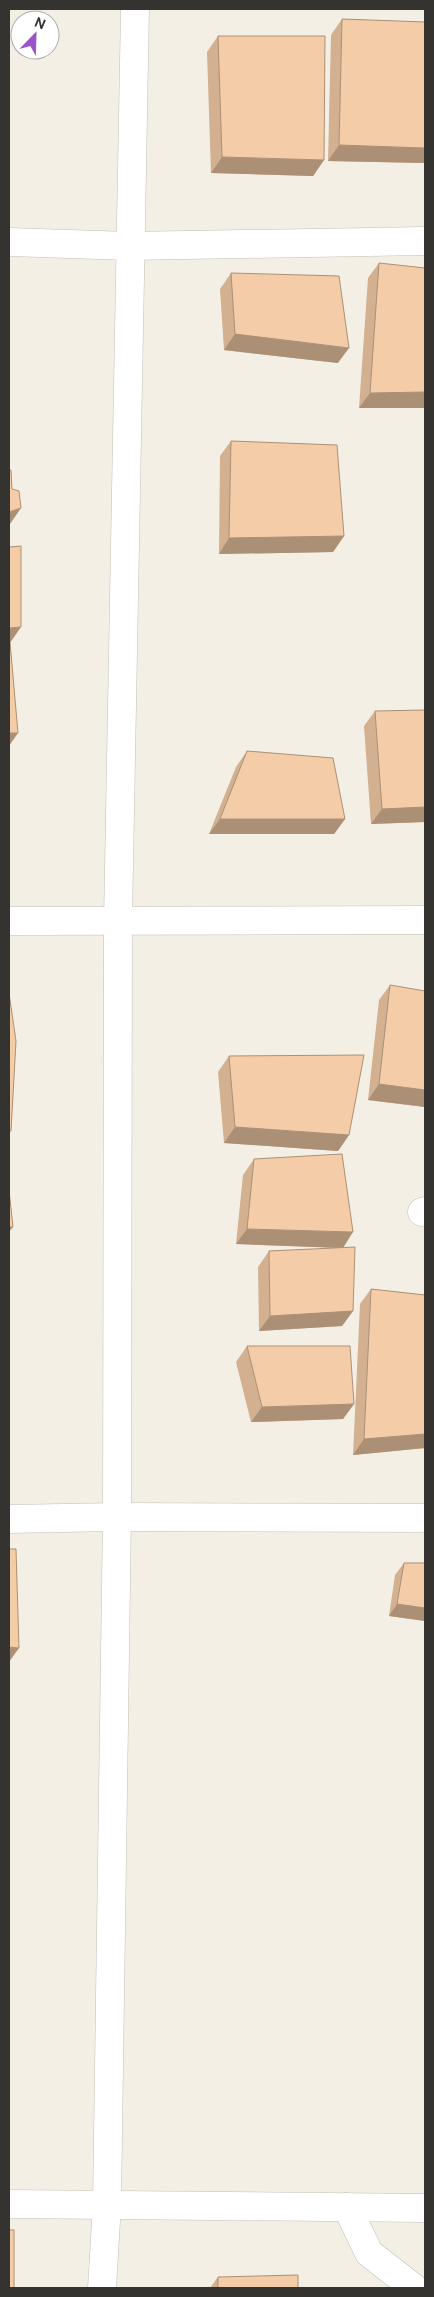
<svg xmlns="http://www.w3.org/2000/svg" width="434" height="2297" viewBox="0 0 434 2297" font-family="'DM Sans',sans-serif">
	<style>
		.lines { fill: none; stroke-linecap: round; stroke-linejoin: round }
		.minor-casing { stroke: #c4bfb6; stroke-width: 29 }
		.minor { stroke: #fff; stroke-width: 28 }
		.wall { fill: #d2b090 }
		.shaded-wall { fill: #ab9076 }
		.building { fill: #f4cda8; stroke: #ab9076 }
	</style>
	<rect width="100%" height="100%" fill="#f3efe5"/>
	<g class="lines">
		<!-- minor casing -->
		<g class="minor-casing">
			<g id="minor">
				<polyline points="9,242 129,246 425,241"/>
				<polyline points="9,921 425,920"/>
				<polyline points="422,1212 425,1211"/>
				<polyline points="9,1519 117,1517 425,1518"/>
				<polyline points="9,2204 425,2208"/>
				<polyline points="347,2207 369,2253 414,2288"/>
				<polyline points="102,2288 107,2204 117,1517 118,920 135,9"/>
			</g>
		</g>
		<!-- minor -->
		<use href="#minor" class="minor"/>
	</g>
	<!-- wall -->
	<g class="wall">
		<polygon points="342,19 425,22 425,163 328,161 331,35"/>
		<polygon points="218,36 324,160 313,176 211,173 207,52"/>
		<polygon points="379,263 425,408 359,408 368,278"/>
		<polygon points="231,273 338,363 224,350 220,289"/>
		<polygon points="231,441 344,536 333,552 219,554 220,456"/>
		<polygon points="375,711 425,822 371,824 364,726"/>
		<polygon points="247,751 345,819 334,834 209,834 236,767"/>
		<polygon points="390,985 425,1107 368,1100 379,1000"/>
		<polygon points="229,1056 349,1135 338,1151 224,1143 218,1072"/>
		<polygon points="254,1159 343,1248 353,1311 342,1326 259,1331 258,1267 269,1251 340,1248 236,1244 243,1175"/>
		<polygon points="371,1289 425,1295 425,1448 353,1455 360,1304"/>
		<polygon points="247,1346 354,1404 343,1419 251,1422 236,1362"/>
		<polygon points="404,1563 425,1563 425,1621 389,1616 395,1575"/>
		<polygon points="218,2277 298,2288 210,2288"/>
	</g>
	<!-- shaded-wall -->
	<g class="shaded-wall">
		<polygon points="339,145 425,148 425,163 328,161"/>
		<polygon points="222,157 324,160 313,176 211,173"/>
		<polygon points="235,334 349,348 338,363 224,350"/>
		<polygon points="425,392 425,408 359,408 370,393"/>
		<polygon points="21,508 10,524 9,524 9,512"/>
		<polygon points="344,536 333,552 219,554 229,538"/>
		<polygon points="21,627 10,643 9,643 9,628"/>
		<polygon points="9,733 18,733 9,746"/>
		<polygon points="425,807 425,822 371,824 382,809"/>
		<polygon points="220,819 345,819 334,834 209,834"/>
		<polygon points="379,1084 425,1090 425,1107 368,1100"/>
		<polygon points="235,1127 349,1135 338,1151 224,1143"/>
		<polygon points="9,1227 13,1227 9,1232"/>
		<polygon points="247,1229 353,1232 343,1248 236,1244"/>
		<polygon points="353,1311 342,1326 259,1331 270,1316"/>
		<polygon points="354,1404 343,1419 251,1422 262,1407"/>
		<polygon points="425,1434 425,1448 353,1455 364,1439"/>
		<polygon points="397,1604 425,1608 425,1621 389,1616"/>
		<polygon points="9,1647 19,1648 9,1662"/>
	</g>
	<!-- building -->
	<g class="building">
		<polygon points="342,19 425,22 425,148 339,145"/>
		<polygon points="218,36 325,36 324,160 222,157"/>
		<polygon points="379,263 425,268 425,392 370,393"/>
		<polygon points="231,273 339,276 349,348 235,334"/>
		<polygon points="231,441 337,445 344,536 229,538"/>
		<polygon points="9,470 11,470 12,489 19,491 21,508 9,512"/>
		<polygon points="21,546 21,627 9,628 9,547"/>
		<polygon points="9,642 10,642 18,733 9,733"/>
		<polygon points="425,710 425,807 382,809 375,711"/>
		<polygon points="247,751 333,758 345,819 220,819"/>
		<polygon points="390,985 425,991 425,1090 379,1084"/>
		<polygon points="9,993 16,1041 11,1131 9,1131"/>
		<polygon points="364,1055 349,1135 235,1127 229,1056"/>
		<polygon points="342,1154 353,1232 247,1229 254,1159"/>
		<polygon points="9,1190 13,1227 9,1227"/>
		<polygon points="355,1247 353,1311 270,1316 269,1251"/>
		<polygon points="371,1289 425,1295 425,1434 364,1439"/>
		<polygon points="247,1346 350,1346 354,1404 262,1407"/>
		<polygon points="9,1549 16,1549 19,1648 9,1647"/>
		<polygon points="404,1563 425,1563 425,1608 397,1604"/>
		<rect x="9" y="2230" width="5" height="58"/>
		<polygon points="298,2275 298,2288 218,2288 218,2277"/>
	</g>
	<!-- border -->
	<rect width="434" height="2297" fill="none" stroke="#353330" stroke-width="20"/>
	<!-- north arrow -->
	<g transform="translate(35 35) rotate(23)"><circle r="24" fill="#ffffff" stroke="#aeadac"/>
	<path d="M0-4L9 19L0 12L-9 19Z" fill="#9b54c8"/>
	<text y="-8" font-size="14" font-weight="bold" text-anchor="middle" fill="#353330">N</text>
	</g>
</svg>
